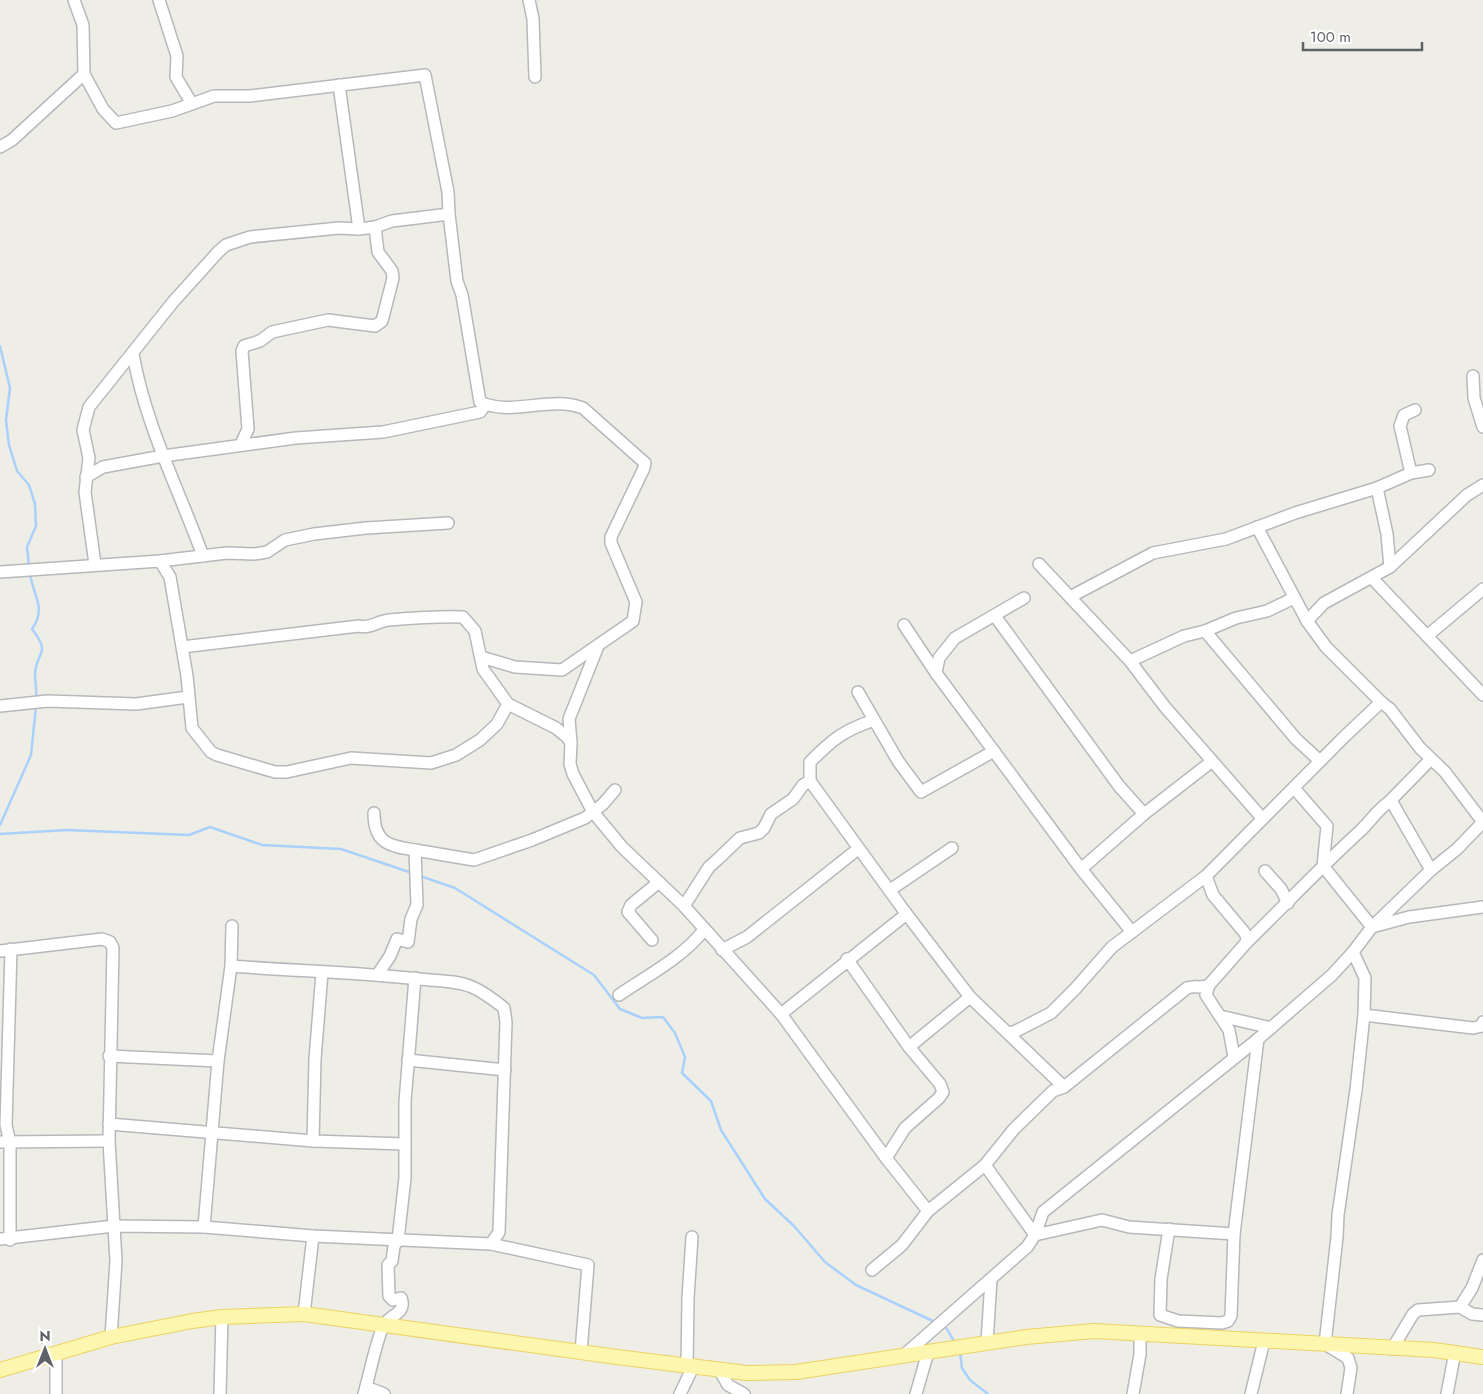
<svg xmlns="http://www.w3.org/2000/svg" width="1483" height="1394" viewBox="0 0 1483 1394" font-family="Jost,sans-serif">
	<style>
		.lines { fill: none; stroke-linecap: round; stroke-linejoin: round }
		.stream { stroke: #aad1fc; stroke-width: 2.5 }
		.minor-casing { stroke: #b6b8bc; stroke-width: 14 }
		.major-casing { stroke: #ecd262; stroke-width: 16 }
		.minor { stroke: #fff; stroke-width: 11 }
		.major { stroke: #fcf6ae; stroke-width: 14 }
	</style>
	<rect width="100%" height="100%" fill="#efeee6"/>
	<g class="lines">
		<!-- stream -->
		<g class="stream">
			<polyline points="0,346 10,388 6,420 9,445 17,471 29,485 35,504 36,526 27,547 29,566"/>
			<path d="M 30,574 C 33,595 47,608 32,629 C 52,655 36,651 35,674 C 35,682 37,690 36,698"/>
			<polyline points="0,825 31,755 36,706"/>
			<polyline points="0,834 67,830 189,835 210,827 262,845 341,849 412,873"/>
			<polyline points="420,876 455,888 594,975 620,1009 642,1018 663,1017 675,1033 685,1057 682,1073 711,1101 721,1130 765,1199 794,1226 825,1262 856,1285 935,1322"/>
			<polyline points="942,1326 947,1329 955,1343"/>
			<polyline points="960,1352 962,1368 970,1380 988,1394"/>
		</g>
		<!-- minor casing -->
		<g class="minor-casing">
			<g id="minor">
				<polyline points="74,0 83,25 84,74 103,109 116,123 172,111 214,96 250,96 425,75 448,192 449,214 392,221 375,227 359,229 339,228 250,237 226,245 218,252 173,302 89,407 83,430 89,458 85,492 95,564"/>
				<polyline points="159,0 177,56 176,77 192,104"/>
				<polyline points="529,0 533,19 535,77"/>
				<polyline points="339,85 359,229"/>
				<polyline points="0,147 12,140 84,74"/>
				<path d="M 449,214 L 457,281 L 462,295 L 480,402 C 513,417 550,395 583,408 L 645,463 L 644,468 L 611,537 L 611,543 L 636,602 L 633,621 L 562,670 L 515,667 L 481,657"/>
				<path d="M 133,354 C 145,424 179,490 203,556"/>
				<polyline points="1473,376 1474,398 1483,427"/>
				<polyline points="241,444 248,429 242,351 244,346 260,341 272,332 328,320 375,326 382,321 393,278 392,271 378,252 375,227"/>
				<polyline points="1411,473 1400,426 1404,415 1415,410"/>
				<polyline points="86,477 103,467 163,456 296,438 383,432 480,412 485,405"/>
				<polyline points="1377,488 1387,534 1390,567"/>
				<polyline points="1257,527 1307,621"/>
				<path d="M 160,561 L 170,577 L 187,676 L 192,728 L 211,752 L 217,755 L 275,772 L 287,772 L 351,758 L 431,763 L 456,755 L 480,740 L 497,724 L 508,704 L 483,669 L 475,631 L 463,617 C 438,616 413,618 389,620 C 378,621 370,629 359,626 L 182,647"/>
				<polyline points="1039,564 1130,661 1165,707 1262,818"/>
				<polyline points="0,572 160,561 227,553 254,554 267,552 285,540 314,534 366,528 448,523"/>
				<polyline points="1372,578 1483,695"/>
				<polyline points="1070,597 1153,553 1226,539 1295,513 1377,488 1411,473 1429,470"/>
				<polyline points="1024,598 955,638 939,658 936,673 1081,869 1132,932"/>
				<polyline points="995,616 1119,786 1144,814"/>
				<polyline points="904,625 936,673"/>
				<polyline points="1205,631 1296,739 1320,761"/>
				<polyline points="1427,636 1483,589"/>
				<polyline points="1130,661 1184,636 1205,631 1236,618 1267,611 1294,598"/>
				<polyline points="858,692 898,761 921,792 994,751"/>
				<polyline points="1381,702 1326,647 1307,621 1324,603 1390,567 1467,495 1483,485"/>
				<polyline points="508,704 556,728 567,737 571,743 570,764 573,774 593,812 622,847 684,906 781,1014 886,1158 928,1211"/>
				<polyline points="0,706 48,701 136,704 188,697"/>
				<polyline points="571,743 569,719 598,646"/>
				<polyline points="1389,802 1431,759"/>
				<path d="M 374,813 C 374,844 390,846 415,850 L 417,905 L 411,919 L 408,942 L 397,939 L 390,956 L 378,974"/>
				<polyline points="415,850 474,860 532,840 585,818 603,804 615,790"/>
				<polyline points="1081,869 1144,814 1211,762"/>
				<polyline points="1431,870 1457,849 1483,822"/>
				<polyline points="1265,871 1281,889 1288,903"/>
				<polyline points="890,890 952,848"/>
				<polyline points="684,906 709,867 718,859 740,838 759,833 764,828 771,814 793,799 803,785 810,781"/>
				<polyline points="905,912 970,997 1064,1087"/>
				<polyline points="652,940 628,912 631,905 659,882"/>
				<path d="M 1246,943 C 1284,906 1320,868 1359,832 C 1370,822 1377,810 1389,802 L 1393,804 L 1431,870 L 1372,927 L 1323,866 L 1327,826 L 1294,788"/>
				<polyline points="722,950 747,937 858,849"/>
				<polyline points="0,951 102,939 110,942 113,948 109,1141 116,1261 111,1337"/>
				<polyline points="847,959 909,1047 940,1084 943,1092 939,1098 905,1128 886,1158"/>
				<path d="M 231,966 C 294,971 357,972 419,979 C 436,981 456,980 472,987 C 484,992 494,1000 504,1008 L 506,1022 L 499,1232 L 491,1244"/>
				<polyline points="1209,985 1206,995 1229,1030 1234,1057"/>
				<path d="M 619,995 C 648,975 682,958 704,930"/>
				<path d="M 781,1014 L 904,916 L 905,912 L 810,781 L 810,762 C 834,738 843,731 874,720"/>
				<polyline points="1364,1015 1473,1028 1482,1026 1483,1022"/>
				<polyline points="1220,1016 1271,1028"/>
				<polyline points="1008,1033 1016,1031 1051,1013 1075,989 1112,947 1206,876 1343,738 1381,702 1390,709 1420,748 1445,772 1483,822"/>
				<polyline points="909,1047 970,997"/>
				<polyline points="109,1056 218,1061"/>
				<polyline points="408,1060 505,1070"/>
				<polyline points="109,1124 313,1141 405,1144"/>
				<polyline points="313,1141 315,1059 322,973"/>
				<polyline points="0,1142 109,1141"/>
				<polyline points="985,1165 1035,1235 1102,1220 1129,1227 1234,1234"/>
				<polyline points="204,1227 218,1061 231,966 232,926"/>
				<polyline points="1169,1229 1161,1279 1160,1315 1178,1321 1222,1323 1228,1321 1231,1316 1234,1234 1258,1039"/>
				<polyline points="0,1239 114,1226 204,1227 313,1236 491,1244 588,1265 581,1352"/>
				<polyline points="10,1240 10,1143 6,1125 11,949"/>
				<path d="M 872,1270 L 902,1245 L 928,1211 L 985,1165 L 1014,1129 L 1053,1091 L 1064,1087 L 1187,988 C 1195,985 1201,989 1209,985 L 1246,943 L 1247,937 L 1244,932 L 1213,895 L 1206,876"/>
				<polyline points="1460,1307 1472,1288 1483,1260"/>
				<polyline points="304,1314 313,1236"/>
				<polyline points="987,1343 991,1279"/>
				<polyline points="1392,1349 1413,1314 1418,1310 1460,1307 1472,1314 1483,1315"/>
				<polyline points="903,1356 1027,1247 1035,1235 1043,1212 1258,1039 1332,975 1353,952 1372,927 1409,917 1483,907"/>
				<polyline points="687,1366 688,1298 692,1237"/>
				<polyline points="720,1371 728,1385 744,1394"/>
				<polyline points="366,1387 384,1394"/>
				<polyline points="56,1394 56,1354"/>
				<polyline points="220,1394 222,1317"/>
				<path d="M 364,1394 C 368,1381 378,1333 384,1325 C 391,1314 407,1313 401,1298 L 393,1300 L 389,1296 L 388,1265 L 392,1261 L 394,1246 L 398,1240 L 405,1178 L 405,1102 L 415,978"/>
				<polyline points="680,1394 693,1367"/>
				<polyline points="916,1394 928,1352"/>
				<polyline points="1133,1394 1140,1354 1140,1333"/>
				<polyline points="1251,1394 1264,1341"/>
				<polyline points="1347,1394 1351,1368 1348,1358 1325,1344 1337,1237 1338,1215 1356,1090 1364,1015 1365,978 1353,952"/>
				<polyline points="1447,1394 1455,1352"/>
			</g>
		</g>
		<!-- major casing -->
		<g class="major-casing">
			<polyline id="major" points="0,1370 111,1337 192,1321 222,1317 304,1314 617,1357 747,1373 796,1372 1026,1337 1094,1331 1434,1350 1483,1357"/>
		</g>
		<!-- minor -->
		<use href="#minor" class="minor"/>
		<!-- major -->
		<use href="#major" class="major"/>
	</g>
	<!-- north arrow -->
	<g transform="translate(45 1349)" stroke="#ffffff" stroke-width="4" paint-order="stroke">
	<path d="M0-4L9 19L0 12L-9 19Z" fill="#5e6166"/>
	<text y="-8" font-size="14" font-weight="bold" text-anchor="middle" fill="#5e6166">N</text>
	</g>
	<!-- scale -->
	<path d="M1303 42v8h119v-8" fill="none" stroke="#5e6166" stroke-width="2.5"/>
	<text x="1310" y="42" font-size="15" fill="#5e6166" stroke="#ffffff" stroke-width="4" paint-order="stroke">100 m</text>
</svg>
